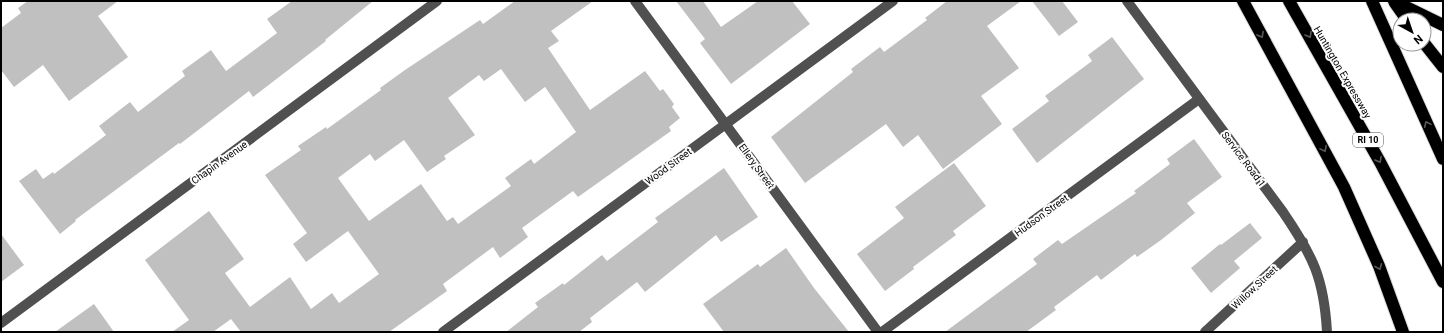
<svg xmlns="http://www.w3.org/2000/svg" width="1444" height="333" viewBox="0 0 1444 333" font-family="Roboto,sans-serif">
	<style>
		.building { fill: #c0c0c0; fill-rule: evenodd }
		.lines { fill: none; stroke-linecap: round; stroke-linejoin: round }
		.highway-casing { stroke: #dbdbdb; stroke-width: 14 }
		.minor { stroke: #505050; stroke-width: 10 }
		.highway { stroke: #000; stroke-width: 12 }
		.oneway { stroke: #595959 }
		.labels { text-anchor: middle; stroke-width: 4; stroke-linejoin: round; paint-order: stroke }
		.shield { fill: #fff; stroke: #4c4c4c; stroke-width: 1 }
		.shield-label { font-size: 9px; font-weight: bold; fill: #000 }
		.street-label { font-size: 10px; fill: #000; stroke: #fff }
	</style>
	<rect width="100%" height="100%" fill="#fff"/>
	<!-- building -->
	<g class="building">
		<polygon points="28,1 118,1 98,16 128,57 69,101 43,65 14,87 1,70 1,28 21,13 18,8"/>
		<polygon points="292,1 373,1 325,40 326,41 253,97 249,91 180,144 179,143 75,220 76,221 60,234 19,181 36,169 43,179 53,172 54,174 106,135 99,126 130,102 138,112 185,76 182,71 211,50 226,71 277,33 267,19"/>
		<path d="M 515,1 L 593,1 L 551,31 L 559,41 L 548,48 L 590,110 L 645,71 L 660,91 L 663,89 L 674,104 L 672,107 L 680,118 L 669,127 L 671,131 L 578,197 L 573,191 L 522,228 L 528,237 L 500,258 L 493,247 L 443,284 L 447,291 L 389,332 L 241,332 L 231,319 L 213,332 L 172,332 L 189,320 L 145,260 L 209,211 L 244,259 L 225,273 L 250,307 L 290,277 L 311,309 L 332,293 L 339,303 L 379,274 L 348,231 L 306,262 L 293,244 L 307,233 L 265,175 L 301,150 L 298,146 L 326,127 L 327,129 L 381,90 L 380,88 L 405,70 L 480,20 L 483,24 ZM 501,69 L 525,102 L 545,87 L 576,132 L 534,164 L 531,159 L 505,178 L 511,186 L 458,224 L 453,217 L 447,221 L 421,184 L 369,221 L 338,178 L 370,154 L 375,161 L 404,140 L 427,172 L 446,159 L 444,156 L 475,135 L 448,98 L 479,75 L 484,81 Z"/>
		<polygon points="676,1 703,1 721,27 758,1 792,1 810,24 731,84 700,43 705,39"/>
		<polygon points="947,1 1021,1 987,26 1019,68 981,96 1002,124 943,169 918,135 903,147 886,124 805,183 771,137 853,72 851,69 880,47 884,52 927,20 925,18"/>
		<polygon points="1032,1 1062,1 1078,22 1059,36"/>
		<polygon points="1112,37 1144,79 1037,163 1012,129 1049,101 1045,96 1092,61 1088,55"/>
		<polygon points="1194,139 1222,177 1187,203 1195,213 1161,240 1137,257 1135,254 1101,280 1097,275 1054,307 1056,310 1026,332 945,332 1037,264 1033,259 1058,240 1062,244 1136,193 1134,191 1170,164 1167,159"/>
		<polygon points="954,163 986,206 953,231 956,235 913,267 914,269 885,291 857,254 904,218 895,207"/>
		<polygon points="724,168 758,217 721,242 716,235 645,292 637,282 590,318 592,322 579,332 506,332 538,307 535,303 563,283 564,285 602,255 607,261 658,222 655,218"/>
		<polygon points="1250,223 1262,238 1234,261 1240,268 1211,293 1191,268 1220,244 1221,245"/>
		<polygon points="1,234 24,265 1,282"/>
		<polygon points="786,248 814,288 849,332 724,332 703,304 758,264 760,267"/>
		<polygon points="94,304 114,332 55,332"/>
	</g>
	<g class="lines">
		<!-- highway casing -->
		<g class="highway-casing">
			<g id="highway">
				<polyline points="1243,1 1344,187 1379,266 1403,332"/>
				<polyline points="1289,1 1380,162 1443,282"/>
				<polyline points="1372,1 1443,159"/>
				<polyline points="1394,1 1443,25"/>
				<polyline points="1395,3 1407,20"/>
				<polyline points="1424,43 1443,67"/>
			</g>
		</g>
		<!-- minor -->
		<g class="minor">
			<polyline points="635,1 878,332"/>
			<path d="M 1127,1 L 1283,212 C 1313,256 1324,278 1327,332"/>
			<polyline points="1,323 437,1"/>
			<polyline points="443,332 893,1"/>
			<polyline points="882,332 1199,99"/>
			<polyline points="1205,332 1303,242"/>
		</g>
		<!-- highway -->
		<use href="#highway" class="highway"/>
	</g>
	<!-- one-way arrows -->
	<defs><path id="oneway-chevron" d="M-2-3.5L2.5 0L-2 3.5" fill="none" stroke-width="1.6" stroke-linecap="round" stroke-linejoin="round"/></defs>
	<g class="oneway">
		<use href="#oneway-chevron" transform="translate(1261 35) rotate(61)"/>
		<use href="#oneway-chevron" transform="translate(1309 35) rotate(60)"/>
		<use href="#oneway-chevron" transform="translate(1427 124) rotate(-114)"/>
		<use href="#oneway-chevron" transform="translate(1324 149) rotate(62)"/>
		<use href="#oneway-chevron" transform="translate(1379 160) rotate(61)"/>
		<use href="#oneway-chevron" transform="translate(1379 267) rotate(68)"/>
	</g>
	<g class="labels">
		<!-- shield labels -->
		<rect class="shield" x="1353" y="133" width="30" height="14" rx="3"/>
		<g class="shield-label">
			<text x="1368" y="143">RI 10</text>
		</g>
		<!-- street labels -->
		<g class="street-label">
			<text transform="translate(1343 72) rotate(60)" y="4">Huntington Expressway</text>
			<text transform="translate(1244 159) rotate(53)" y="4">Service Road 1</text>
			<text transform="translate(219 162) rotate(-36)" y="4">Chapin Avenue</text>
			<text transform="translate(668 166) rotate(-36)" y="4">Wood Street</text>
			<text transform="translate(757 166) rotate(54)" y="4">Ellery Street</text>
			<text transform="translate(1041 215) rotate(-36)" y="4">Hudson Street</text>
			<text transform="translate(1254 287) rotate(-43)" y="4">Willow Street</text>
		</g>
	</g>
	<!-- border -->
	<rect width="1444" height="333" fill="none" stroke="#000000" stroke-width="4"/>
	<!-- north arrow -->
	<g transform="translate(1412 32) rotate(140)"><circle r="19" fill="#ffffff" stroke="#999999"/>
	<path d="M0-3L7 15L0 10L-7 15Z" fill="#000000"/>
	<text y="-6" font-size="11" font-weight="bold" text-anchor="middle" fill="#000000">N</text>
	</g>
</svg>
